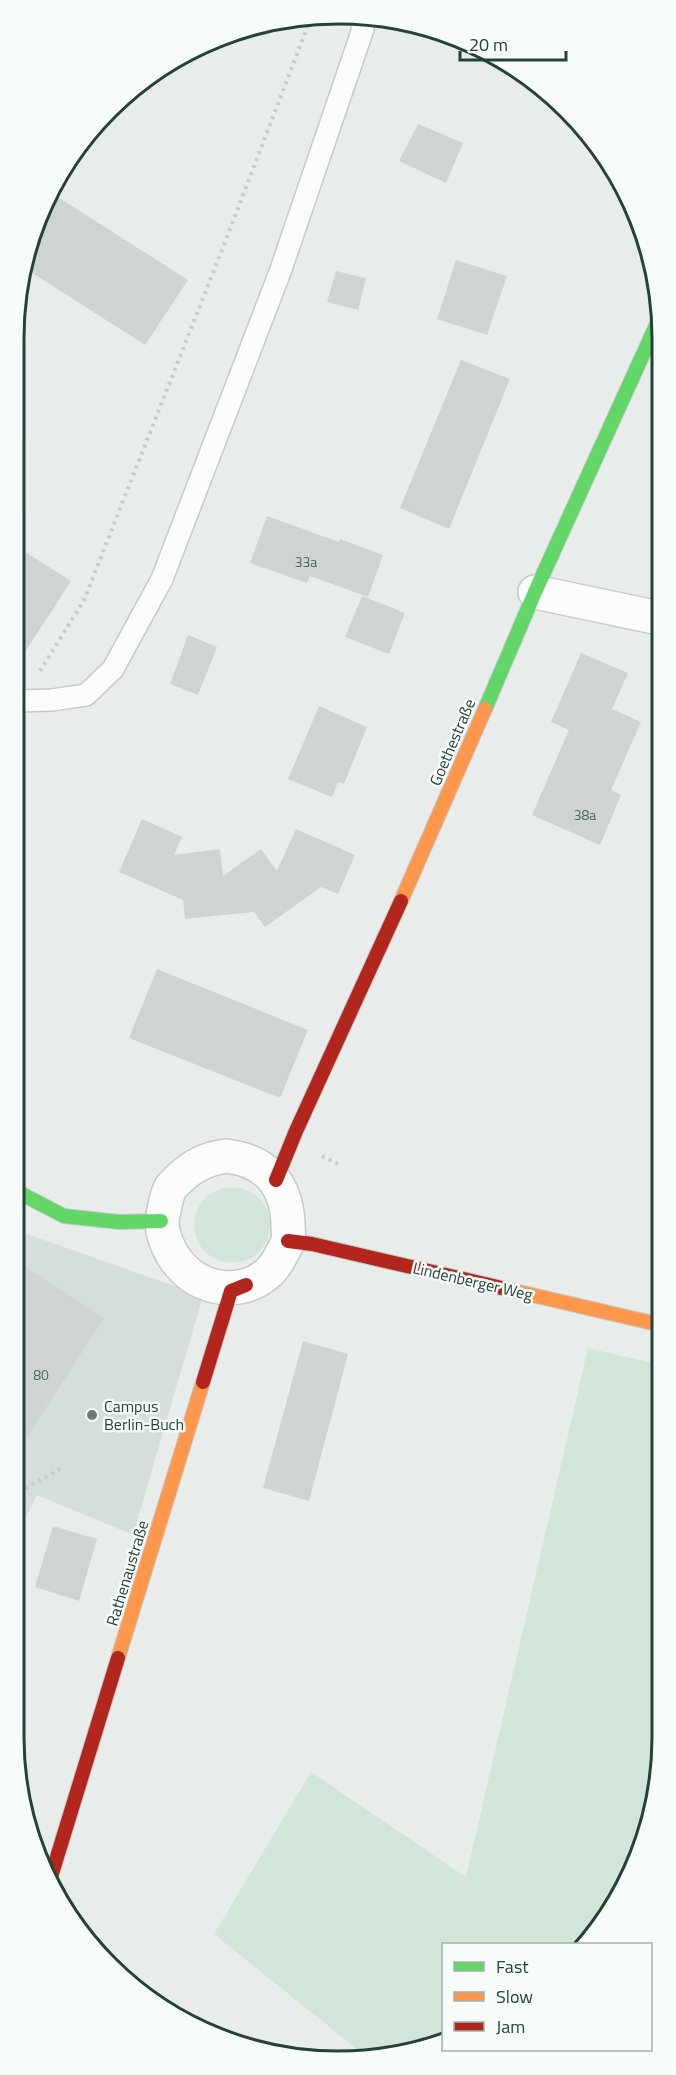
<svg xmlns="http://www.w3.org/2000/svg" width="676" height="2075" viewBox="0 0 676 2075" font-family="'Titillium Web',sans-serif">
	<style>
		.built { fill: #d6dedb }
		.green { fill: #d1e6d8 }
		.building { fill: #cfd4d2 }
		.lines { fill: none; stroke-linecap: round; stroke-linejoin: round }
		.lane-casing { stroke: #c5cac8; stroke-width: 24 }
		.street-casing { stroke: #c5cac8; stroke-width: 36 }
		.fast-casing { stroke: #c3cbc8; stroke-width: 16 }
		.slow-casing { stroke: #c3cbc8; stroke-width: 16 }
		.jam-casing { stroke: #c3cbc8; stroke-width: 16 }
		.path { stroke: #c3ccca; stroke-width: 4; stroke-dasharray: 3 4.5; stroke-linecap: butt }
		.lane { stroke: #fcfcfc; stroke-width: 21 }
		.street { stroke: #fcfcfc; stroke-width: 33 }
		.fast { stroke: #63d668; stroke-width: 14 }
		.slow { stroke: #ff974d; stroke-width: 14 }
		.jam { stroke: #b3261e; stroke-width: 14 }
		.poi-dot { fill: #697e78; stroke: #f7fbf9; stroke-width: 2 }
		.labels { text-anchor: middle; stroke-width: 5; stroke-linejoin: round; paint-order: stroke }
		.number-label { font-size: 14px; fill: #506761 }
		.street-label { font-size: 16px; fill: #24423a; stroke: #f7fbf9 }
		.poi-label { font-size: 16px; fill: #24423a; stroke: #f7fbf9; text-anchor: start }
		.rim { fill: none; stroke: #24423a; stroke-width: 3 }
	</style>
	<rect width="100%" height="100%" fill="#e8edeb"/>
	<!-- built -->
	<polygon class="built" points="16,1230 203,1296 133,1535 37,1495 14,1541"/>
	<!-- green -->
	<g class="green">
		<circle cx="232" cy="1225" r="38"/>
		<polygon points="588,1348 657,1364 656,1801 608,1917 582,1944 444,1944 443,2040 422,2050 363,2054 214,1934 311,1772 466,1877"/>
	</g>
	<!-- building -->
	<g class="building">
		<polygon points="418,124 463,143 446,183 399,161"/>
		<polygon points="53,194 188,280 145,345 23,267"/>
		<polygon points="456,260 507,276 487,335 437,319"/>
		<polygon points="336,271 366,278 358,310 327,302"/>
		<polygon points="461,360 510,379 449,529 400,508"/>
		<polygon points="267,516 339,542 340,539 383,555 368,597 310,576 307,583 250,563"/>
		<polygon points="19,548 71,581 18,663 19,554"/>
		<polygon points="362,596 405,613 389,654 345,637"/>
		<polygon points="188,635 217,647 198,695 170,684"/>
		<polygon points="581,653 628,673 612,709 641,722 611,790 621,795 600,845 532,815 569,730 551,722"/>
		<polygon points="319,706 367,727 344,784 338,782 332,797 288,779"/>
		<polygon points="142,819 182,837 174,855 220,849 223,876 261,849 277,871 296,829 355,855 338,894 321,887 265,927 254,912 185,919 183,900 119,872"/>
		<polygon points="157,969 308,1030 280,1098 129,1038"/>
		<polygon points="16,1261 104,1318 15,1456"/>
		<polygon points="303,1341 348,1354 309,1501 263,1488"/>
		<polygon points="53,1526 97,1539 79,1601 35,1587"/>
	</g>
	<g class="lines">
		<!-- lane casing -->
		<g class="lane-casing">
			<polyline id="lane" points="18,701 52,700 86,695 113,669 162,579 280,272 363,29 361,20"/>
		</g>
		<!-- street casing -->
		<g class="street-casing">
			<g id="street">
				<polyline points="535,592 659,618"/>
				<path d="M 227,1156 C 266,1161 286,1184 288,1223 C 288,1228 289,1236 288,1241 C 287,1246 282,1252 280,1257 C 260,1296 207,1297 180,1265 C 170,1254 159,1231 163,1215 C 165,1207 166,1196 170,1189 C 172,1185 176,1182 179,1179 C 193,1165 208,1158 227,1156 Z"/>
			</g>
		</g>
		<!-- fast casing -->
		<g class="fast-casing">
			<g id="fast">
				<polyline points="485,709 535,592 660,317"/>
				<polyline points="16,1191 64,1216 119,1222 161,1221"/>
			</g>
		</g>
		<!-- slow casing -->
		<g class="slow-casing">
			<g id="slow">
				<polyline points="401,901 485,709"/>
				<polyline points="502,1288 657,1324"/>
				<polyline points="118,1658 203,1382"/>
			</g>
		</g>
		<!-- jam casing -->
		<g class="jam-casing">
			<g id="jam">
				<polyline points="276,1180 296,1131 401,901"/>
				<polyline points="288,1241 312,1244 502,1288"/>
				<polyline points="203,1382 231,1291 246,1285"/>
				<polyline points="50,1880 118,1658"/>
			</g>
		</g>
		<!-- path -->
		<g class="path">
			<polyline points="40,671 84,600 222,250 310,20"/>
			<polyline points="322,1156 342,1166"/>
			<polyline points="15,1499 20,1491 62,1468"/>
		</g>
		<!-- lane -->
		<use href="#lane" class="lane"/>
		<!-- street -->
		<use href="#street" class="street"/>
		<!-- fast -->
		<use href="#fast" class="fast"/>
		<!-- slow -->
		<use href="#slow" class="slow"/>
		<!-- jam -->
		<use href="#jam" class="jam"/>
	</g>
	<!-- markers -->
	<circle class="poi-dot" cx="92" cy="1415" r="6"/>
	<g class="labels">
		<!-- number labels -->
		<g class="number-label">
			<text x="306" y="567">33a</text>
			<text x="585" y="820">38a</text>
			<text x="41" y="1380">80</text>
		</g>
		<!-- street labels -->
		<g class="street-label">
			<text transform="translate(452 742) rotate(-67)" y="6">Goethestraße</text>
			<text transform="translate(473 1281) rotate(13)" y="6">Lindenberger Weg</text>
			<text transform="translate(127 1573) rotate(-73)" y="6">Rathenaustraße</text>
		</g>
		<!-- poi labels -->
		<g class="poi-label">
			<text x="104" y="1412">Campus<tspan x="104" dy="18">Berlin-Buch</tspan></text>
		</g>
	</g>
	<!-- crop -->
	<path d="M0 0H676V2075H0ZM338 24H338A314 314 0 0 1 652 338V1737A314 314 0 0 1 338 2051H338A314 314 0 0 1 24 1737V338A314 314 0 0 1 338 24Z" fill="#f7fbf9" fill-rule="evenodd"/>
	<path class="rim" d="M338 24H338A314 314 0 0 1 652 338V1737A314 314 0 0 1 338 2051H338A314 314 0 0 1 24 1737V338A314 314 0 0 1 338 24Z"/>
	<!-- legend -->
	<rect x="442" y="1943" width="210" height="108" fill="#f7fbf9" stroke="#a3b1ad" stroke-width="1.5"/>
	<rect x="454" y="1962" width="30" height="9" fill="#63d668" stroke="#a3b1ad" stroke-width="1.5"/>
	<text x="496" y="1973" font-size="18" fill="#24423a">Fast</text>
	<rect x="454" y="1992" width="30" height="9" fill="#ff974d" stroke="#a3b1ad" stroke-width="1.5"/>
	<text x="496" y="2003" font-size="18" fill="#24423a">Slow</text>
	<rect x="454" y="2022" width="30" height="9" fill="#b3261e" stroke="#a3b1ad" stroke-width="1.5"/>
	<text x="496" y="2033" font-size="18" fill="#24423a">Jam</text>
	<!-- scale -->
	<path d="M460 51v9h106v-9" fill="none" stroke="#24423a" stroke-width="3"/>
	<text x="469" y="51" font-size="18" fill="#24423a" stroke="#f7fbf9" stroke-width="4.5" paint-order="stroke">20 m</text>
</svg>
